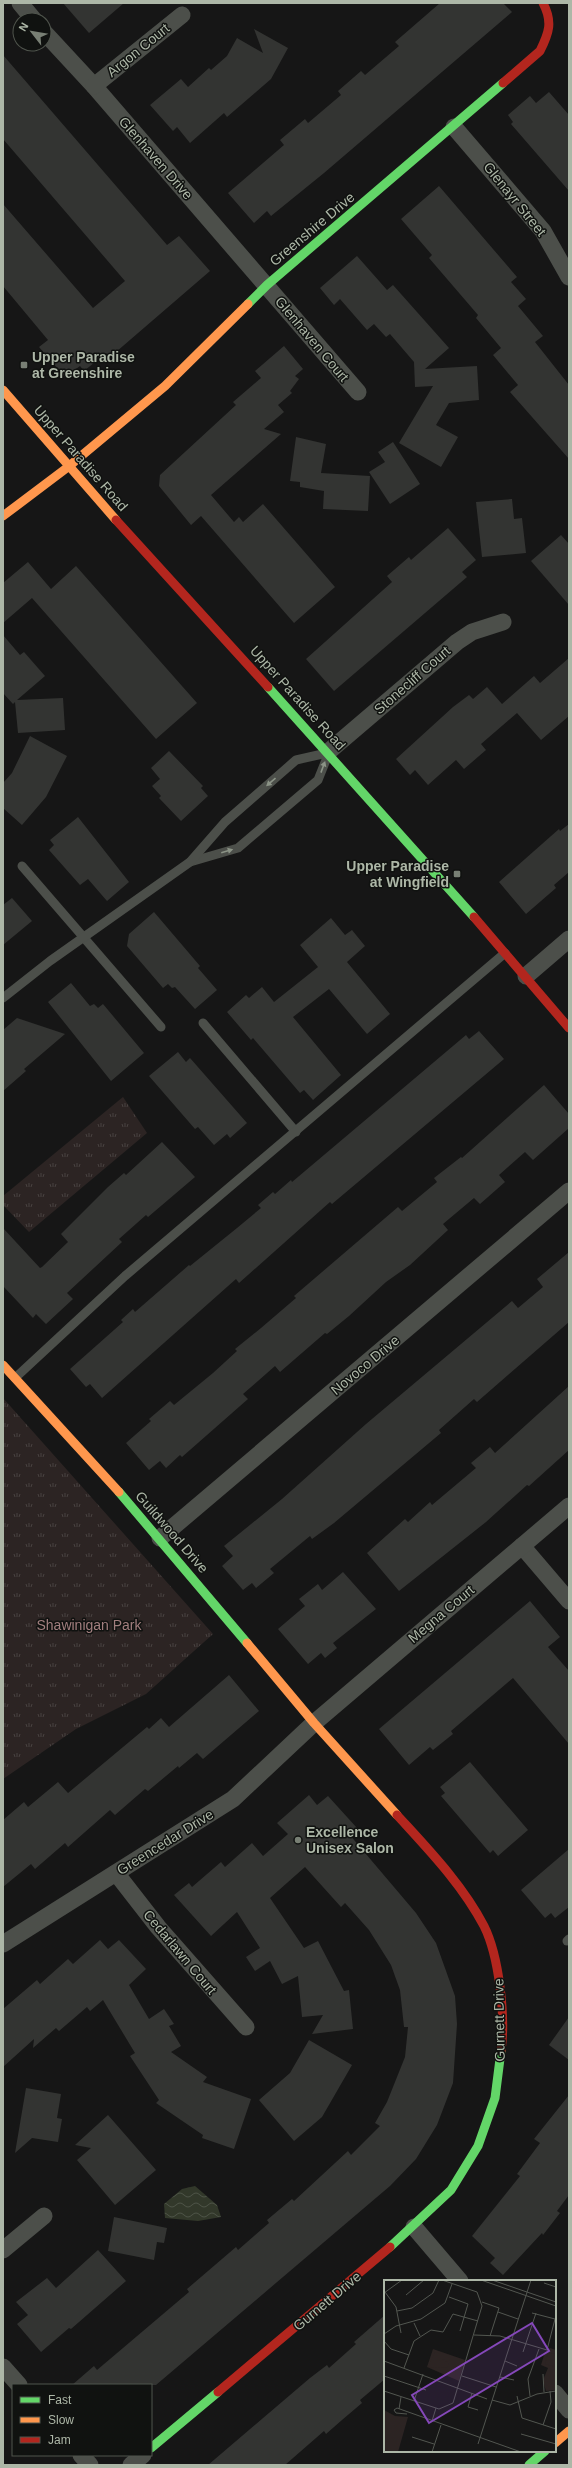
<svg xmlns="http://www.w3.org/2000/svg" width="572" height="2468" viewBox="0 0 572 2468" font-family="Helvetica,sans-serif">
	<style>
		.grass { fill: url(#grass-tufts) }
		.water { fill: url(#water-waves) }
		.building { fill: #333432 }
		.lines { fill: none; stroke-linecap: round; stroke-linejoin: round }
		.lane { stroke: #4c4f4a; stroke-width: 9 }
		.street { stroke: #4c4f4a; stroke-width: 17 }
		.fast { stroke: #63d668; stroke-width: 9 }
		.slow { stroke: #ff974d; stroke-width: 9 }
		.jam { stroke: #b3261e; stroke-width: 9 }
		.oneway { fill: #8b9386 }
		.poi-dot { fill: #787f74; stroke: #101210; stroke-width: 1.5 }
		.labels { text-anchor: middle; stroke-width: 3; stroke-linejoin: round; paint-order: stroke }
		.street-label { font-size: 14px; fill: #adb7a7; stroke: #101210 }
		.poi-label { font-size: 14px; font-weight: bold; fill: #adb7a7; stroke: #101210; text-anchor: start }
		.park-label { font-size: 14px; fill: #a27f7f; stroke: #101210 }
		.inset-road { fill: none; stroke: #525650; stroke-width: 1 }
		.view { fill: #8548ba; fill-opacity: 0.15; stroke: #8548ba; stroke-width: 2 }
		.inset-edge { fill: none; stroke: #adb7a7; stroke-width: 2 }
	</style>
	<defs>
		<pattern id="grass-tufts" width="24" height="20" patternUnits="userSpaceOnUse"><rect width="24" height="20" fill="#2c2423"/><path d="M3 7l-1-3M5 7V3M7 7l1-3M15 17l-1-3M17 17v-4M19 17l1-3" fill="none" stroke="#484240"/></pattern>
		<pattern id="water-waves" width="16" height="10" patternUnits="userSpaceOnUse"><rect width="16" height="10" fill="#32382a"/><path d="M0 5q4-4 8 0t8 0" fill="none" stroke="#4d5346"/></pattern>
	</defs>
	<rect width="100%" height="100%" fill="#161616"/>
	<!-- grass -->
	<g class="grass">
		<polygon points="123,1097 147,1133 29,1232 3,1205 3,1196"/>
		<polygon points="3,1398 213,1634 146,1694 76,1729 3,1779"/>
	</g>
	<!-- water -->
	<polygon class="water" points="195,2186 217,2205 221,2217 198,2221 165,2218 164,2204 182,2189"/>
	<!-- building -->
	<g class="building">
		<polygon points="63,3 124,3 89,33"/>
		<polygon points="440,3 503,3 512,12 324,173 271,216 267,211 254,223 228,193 284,145 280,140 305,119 308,123 341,95 338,91 361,71 365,75 399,46 395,42"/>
		<polygon points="254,29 288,48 271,79 227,117 224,113 190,143 177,127 173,131 150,105 181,79 188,87 209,68 211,70 227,56 237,38 263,53"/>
		<polygon points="3,55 167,245 179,236 210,271 116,352 114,350 108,355 106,353 84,371 80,366 65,377 39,347 48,340 3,286 3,204 93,308 125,281 3,139"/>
		<polygon points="549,92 569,115 569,191 511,124 513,122 508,115 530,96 536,103"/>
		<polygon points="439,186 517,277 511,282 526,299 518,306 543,336 535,342 569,385 569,459 510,392 518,385 493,355 501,348 476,318 478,315 429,258 432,255 401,219"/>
		<polygon points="357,256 387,290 393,285 449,348 425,369 477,366 479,400 449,403 436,425 458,437 441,467 399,443 433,386 415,387 414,362 390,334 386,337 374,324 367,330 340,299 334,305 320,288"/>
		<polygon points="284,346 303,369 295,376 299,379 290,391 292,393 278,405 284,412 264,429 281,434 211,495 234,522 239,517 243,522 263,504 335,587 294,623 201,516 191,525 159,486 160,475 236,405 233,402 261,378 255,371"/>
		<polygon points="296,437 326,444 321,473 370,476 368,511 323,509 324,491 300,487 300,482 290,481"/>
		<polygon points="393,442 420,484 390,504 369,472 385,462 378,452"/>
		<polygon points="512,499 514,519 522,518 526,553 482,557 476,502"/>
		<polygon points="448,528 476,560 462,572 467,577 334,691 306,659 392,582 387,576 409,557 411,560"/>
		<polygon points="561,535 569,544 569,605 531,561"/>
		<polygon points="28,562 51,589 76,566 197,703 156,739 32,598 3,623 3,583"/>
		<polygon points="3,635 20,655 24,652 45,676 17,700 63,698 65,730 18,733 15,702 13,704 3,693"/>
		<polygon points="569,658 569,716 541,740 517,713 481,744 486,750 464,769 456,760 428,785 415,770 410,775 396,759 453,707 469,695 473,699 487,687 502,704 534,676 540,683"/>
		<polygon points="30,736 67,756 46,797 22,825 3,808 3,783 12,773"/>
		<polygon points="169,751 203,786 201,788 208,796 181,821 159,798 161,796 152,786 160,779 151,768"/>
		<polygon points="78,817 129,882 107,901 88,879 80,885 49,850 54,845 50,840"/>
		<polygon points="569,824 569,872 554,885 556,888 526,914 499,882 559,829 560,831"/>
		<polygon points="12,898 32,921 3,945 3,905"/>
		<polygon points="154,912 200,966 198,968 217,990 195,1009 175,987 172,988 168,984 163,988 127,946 129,934"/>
		<polygon points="331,918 345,935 352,930 365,946 347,962 390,1014 367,1034 329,989 293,1017 341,1075 313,1100 304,1090 300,1093 253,1038 251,1040 227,1012 246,995 249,998 262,987 274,1002 318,967 300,945"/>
		<polygon points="71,983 90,1006 94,1004 98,1008 103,1004 144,1053 111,1081 48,1002"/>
		<polygon points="17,1018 65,1034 24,1069 26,1071 3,1091 3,1030"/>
		<polygon points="479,1031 504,1059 332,1204 330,1202 239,1283 236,1279 102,1398 90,1384 86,1387 70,1369 123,1322 121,1320 133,1309 135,1312 189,1265 190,1266 237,1228 261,1208 258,1205 273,1192 275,1194 291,1180 292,1182 466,1035 469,1039"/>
		<polygon points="178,1052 186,1062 190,1058 247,1123 230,1138 227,1134 214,1145 198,1127 195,1129 149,1076"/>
		<polygon points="544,1085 569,1114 569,1128 533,1160 525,1152 499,1175 505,1182 488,1197 480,1204 474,1198 443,1224 448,1230 410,1265 386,1282 349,1316 327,1334 325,1333 280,1372 275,1366 243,1394 248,1399 182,1457 180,1455 166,1468 160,1461 149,1470 126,1443 151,1421 149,1419 170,1401 174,1405 213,1373 237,1351 235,1349 261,1328 296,1298 294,1296 398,1207 402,1211 437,1182 434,1178 461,1157 462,1158"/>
		<polygon points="162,1142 195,1177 148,1217 146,1215 119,1239 122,1242 67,1293 73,1299 46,1324 36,1314 33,1318 3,1286 3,1228 40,1268 42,1267 68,1242 61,1234 108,1187 124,1173 126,1175"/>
		<polygon points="569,1252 569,1322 477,1402 474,1399 439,1430 441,1433 334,1523 312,1539 310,1536 270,1569 274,1573 256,1588 252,1583 243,1590 222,1566 233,1556 224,1546 282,1499 366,1424 512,1301 518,1308 543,1287 537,1279"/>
		<polygon points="569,1386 569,1450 529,1486 527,1485 486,1522 399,1591 367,1553 405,1519 408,1522 430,1502 432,1505 476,1468 471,1463 490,1447 495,1453"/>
		<polygon points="343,1572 376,1609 333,1643 337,1648 325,1658 321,1653 308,1664 278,1629 305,1606 299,1599 318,1584 322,1590"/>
		<polygon points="530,1601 560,1637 548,1647 569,1671 569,1744 513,1678 451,1731 453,1734 433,1750 430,1747 409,1765 379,1729"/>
		<polygon points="229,1675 259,1711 203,1759 197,1753 179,1768 178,1766 148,1791 145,1789 115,1815 110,1810 68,1847 65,1843 35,1869 31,1864 3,1887 3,1820 24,1802 28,1807 58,1782 68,1793 147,1727 149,1729 161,1718 169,1727"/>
		<polygon points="470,1762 528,1830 498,1856 493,1850 490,1853 441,1796 445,1793 440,1787"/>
		<polygon points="309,1795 317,1805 328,1796 357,1828 349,1834 416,1913 436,1943 455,1996 457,2024 453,2083 437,2125 416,2159 390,2186 156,2385 72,2385 94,2366 97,2370 123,2348 189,2292 187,2289 236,2247 238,2250 269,2223 267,2220 292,2199 294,2201 348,2151 351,2155 380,2126 375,2123 387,2102 405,2057 408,2027 404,2027 400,1990 391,1965 369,1930 345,1903 341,1907 305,1867 270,1898 304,1948 318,1941 344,1991 349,1990 353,2029 312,2034 323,2015 302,2017 298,1976 282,1984 270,1961 255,1971 246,1957 260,1948 237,1912 211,1936 174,1895 189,1883 192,1887 221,1862 225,1867 252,1843 263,1856 288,1834 277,1823"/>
		<polygon points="569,1849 569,1907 555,1918 551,1913 545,1918 521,1890"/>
		<polygon points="100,1940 108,1949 119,1940 146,1969 129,1985 149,2019 164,2009 174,2024 169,2026 181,2046 171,2052 207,2077 203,2082 251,2099 234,2149 202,2138 203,2135 156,2103 159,2100 130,2056 135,2053 103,2000 90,2011 87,2007 59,2031 56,2028 33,2048 34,2039 3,2067 3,2009 37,1980 40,1984 68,1959 73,1964"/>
		<polygon points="569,2017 569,2060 549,2045"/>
		<polygon points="309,2040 352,2065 322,2117 294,2141 259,2100 290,2073"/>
		<polygon points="26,2088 61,2094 57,2118 62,2119 58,2142 32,2138 15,2153"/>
		<polygon points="569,2095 569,2195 557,2211 560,2213 543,2235 542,2233 503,2275 490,2263 495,2258 472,2236 520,2176 517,2174 540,2143 534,2139"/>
		<polygon points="108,2115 156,2170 115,2205 77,2160 91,2148 75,2145"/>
		<polygon points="114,2217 167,2228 164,2243 157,2242 154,2260 108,2251"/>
		<polygon points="98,2250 126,2281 71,2329 69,2328 41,2352 17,2324 28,2315 16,2302 47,2278 56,2288"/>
		<polygon points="385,2315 385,2379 360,2400 362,2403 342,2420 326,2434 324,2431 285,2465 208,2465 310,2378 327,2365 329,2368 356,2344 354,2342"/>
	</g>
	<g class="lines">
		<!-- lane -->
		<g class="lane">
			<polyline points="190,862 238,848 318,780 328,755"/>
			<polyline points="22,866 161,1027"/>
			<polyline points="3,998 50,961 190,862 225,822 296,760 327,753"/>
			<polyline points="203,1023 296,1132"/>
			<polyline points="15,1378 125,1276 505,953"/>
			<polyline points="567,1941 569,1939"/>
		</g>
		<!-- street -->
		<g class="street">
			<polyline points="20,3 34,20"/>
			<polyline points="44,32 94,86 358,392"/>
			<polyline points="94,86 182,15"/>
			<polyline points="454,127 543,231 569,277"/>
			<polyline points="328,752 457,642 472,632 503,622"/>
			<polyline points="526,976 569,939"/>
			<polyline points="160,1538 569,1191"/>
			<polyline points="522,1546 569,1601"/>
			<polyline points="116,1873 158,1927 246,2027"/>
			<polyline points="3,1944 233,1799 314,1723 569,1506"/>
			<polyline points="414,2227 460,2281"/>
			<polyline points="3,2250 44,2216"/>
			<polyline points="3,2367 19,2385"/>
			<polyline points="555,2393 569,2410"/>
			<polyline points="81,2455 90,2465"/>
			<polyline points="131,2465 143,2455"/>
		</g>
		<!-- fast -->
		<g class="fast">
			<polyline points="248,304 267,285 503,83"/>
			<polyline points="268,687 474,917"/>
			<polyline points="119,1492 247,1643"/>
			<polyline points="390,2247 451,2190 478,2146 495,2098 501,2051"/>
			<polyline points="151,2448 218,2392"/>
			<polyline points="529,2465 545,2451"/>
		</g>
		<!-- slow -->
		<g class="slow">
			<polyline points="3,390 116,520"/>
			<polyline points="3,516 68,467 165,386 248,304"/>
			<polyline points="3,1365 119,1492"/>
			<polyline points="247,1643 314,1723 397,1815"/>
			<polyline points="555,2443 569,2431"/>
		</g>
		<!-- jam -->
		<g class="jam">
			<path d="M 503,83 L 540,51 C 549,33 553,22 543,3"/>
			<polyline points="116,520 268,687"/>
			<polyline points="474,917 569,1028"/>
			<path d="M 397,1815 C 428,1849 462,1884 484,1926 C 499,1956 506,2017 501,2051"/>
			<polyline points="218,2392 390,2247"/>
		</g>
	</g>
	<!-- one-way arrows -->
	<defs><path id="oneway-solid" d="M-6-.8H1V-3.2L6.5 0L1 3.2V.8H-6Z"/></defs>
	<g class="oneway">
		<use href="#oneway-solid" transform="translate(323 767) rotate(-70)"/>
		<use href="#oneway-solid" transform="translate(271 782) rotate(139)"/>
		<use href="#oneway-solid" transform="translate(227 851) rotate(-16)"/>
	</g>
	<!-- markers -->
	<g class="poi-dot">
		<rect x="20" y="361" width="8" height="8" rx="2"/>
		<rect x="453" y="870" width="8" height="8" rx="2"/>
		<circle cx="298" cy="1840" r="4"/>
	</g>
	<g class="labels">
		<!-- street labels -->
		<g class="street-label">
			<text transform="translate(138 50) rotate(-39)" y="5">Argon Court</text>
			<text transform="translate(156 158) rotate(49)" y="5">Glenhaven Drive</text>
			<text transform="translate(515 199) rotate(51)" y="5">Glenayr Street</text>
			<text transform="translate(312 229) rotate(-40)" y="5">Greenshire Drive</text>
			<text transform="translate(312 339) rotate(50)" y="5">Glenhaven Court</text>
			<text transform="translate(81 458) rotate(49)" y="5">Upper Paradise Road</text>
			<text transform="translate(412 680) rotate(-41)" y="5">Stonecliff Court</text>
			<text transform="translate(298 698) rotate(48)" y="5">Upper Paradise Road</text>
			<text transform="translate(365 1365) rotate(-40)" y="5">Novoco Drive</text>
			<text transform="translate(172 1532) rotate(49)" y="5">Guildwood Drive</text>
			<text transform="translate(441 1614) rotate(-40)" y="5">Megna Court</text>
			<text transform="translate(165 1842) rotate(-32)" y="5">Greencedar Drive</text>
			<text transform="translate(180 1952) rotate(50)" y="5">Cedarlawn Court</text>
			<text transform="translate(499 2020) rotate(-91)" y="5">Gurnett Drive</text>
			<text transform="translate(327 2301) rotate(-40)" y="5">Gurnett Drive</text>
		</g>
		<!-- poi labels -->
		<g class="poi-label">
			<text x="32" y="362">Upper Paradise<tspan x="32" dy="16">at Greenshire</tspan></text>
			<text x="449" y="871" text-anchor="end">Upper Paradise<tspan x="449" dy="16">at Wingfield</tspan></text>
			<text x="306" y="1837">Excellence<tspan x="306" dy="16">Unisex Salon</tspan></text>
		</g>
		<!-- park labels -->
		<g class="park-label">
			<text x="89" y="1630">Shawinigan Park</text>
		</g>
	</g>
	<!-- overview -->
	<g transform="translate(384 2280)">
		<rect width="172" height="172" fill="#161616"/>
		<path d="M 166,68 L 172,70 L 172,110 L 162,111 L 159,100 L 164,88 L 157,85 L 161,72 ZM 49,69 L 81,80 L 75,101 L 43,87 Z" fill="#2c2423"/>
		<path d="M 51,72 L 57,74 L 57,78 L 65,83 L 63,88 L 44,87 ZM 0,130 L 11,136 L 24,137 L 14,172 L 0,172 Z" fill="#2c2423"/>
		<path d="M 164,73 L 172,74 L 172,87 L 161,84 Z" fill="#2c2423"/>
		<path class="inset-road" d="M 97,0 L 172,26M 108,0 L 172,22M 160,3 L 172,7M 1,12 L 12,27 L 17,53M 0,13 L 18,0M 22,15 L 40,0M 65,17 L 84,24 L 76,51M 98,22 L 115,28 L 106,56M 13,31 L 28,28 L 49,13 L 55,0M 114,32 L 134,39M 148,33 L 171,39M 30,43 L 36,56M 0,54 L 12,46 L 37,39 L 61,23 L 68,4M 90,55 L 116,56 L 163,70 L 171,39M 0,61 L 7,69 L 25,75M 139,72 L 152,33M 0,81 L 103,119M 121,81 L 133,86M 20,88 L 30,61 L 47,50 L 59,52 L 69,34 L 94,41M 159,94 L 160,112M 0,96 L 42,110M 78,96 L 112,107M 116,97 L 130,100M 0,111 L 55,129 L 69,123 L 98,26 L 93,12 L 58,0M 88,113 L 84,127 L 94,130M 133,116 L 138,138 L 172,149M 146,116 L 144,99 L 155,69M 108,120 L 126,125 L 153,114 L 172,111M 30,121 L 39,94M 15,129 L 17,117M 23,134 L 12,133 L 10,130 L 13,128 L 137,172M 48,141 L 52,128M 159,145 L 167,122 L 166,111M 137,154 L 172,164M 28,157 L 50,164M 94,164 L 147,0M 48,172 L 57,145"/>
		<path class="view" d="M 148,43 L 165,71 L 45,143 L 28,115 Z"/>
		<rect width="172" height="172" class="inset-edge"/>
	</g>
	<!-- border -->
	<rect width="572" height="2468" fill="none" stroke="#adb7a7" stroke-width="8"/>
	<!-- legend -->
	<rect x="12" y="2384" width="140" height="72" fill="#101210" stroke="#4f544c"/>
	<rect x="20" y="2397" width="20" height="6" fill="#63d668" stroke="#4f544c"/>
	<text x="48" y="2404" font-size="12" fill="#adb7a7">Fast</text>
	<rect x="20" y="2417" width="20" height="6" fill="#ff974d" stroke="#4f544c"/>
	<text x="48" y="2424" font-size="12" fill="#adb7a7">Slow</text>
	<rect x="20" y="2437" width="20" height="6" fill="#b3261e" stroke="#4f544c"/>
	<text x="48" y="2444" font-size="12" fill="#adb7a7">Jam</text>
	<!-- north arrow -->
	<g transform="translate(32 32) rotate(301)"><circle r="19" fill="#101210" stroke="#4f544c"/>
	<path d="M0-3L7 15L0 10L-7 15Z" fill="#787f74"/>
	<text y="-6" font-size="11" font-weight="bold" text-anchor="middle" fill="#adb7a7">N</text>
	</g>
</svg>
